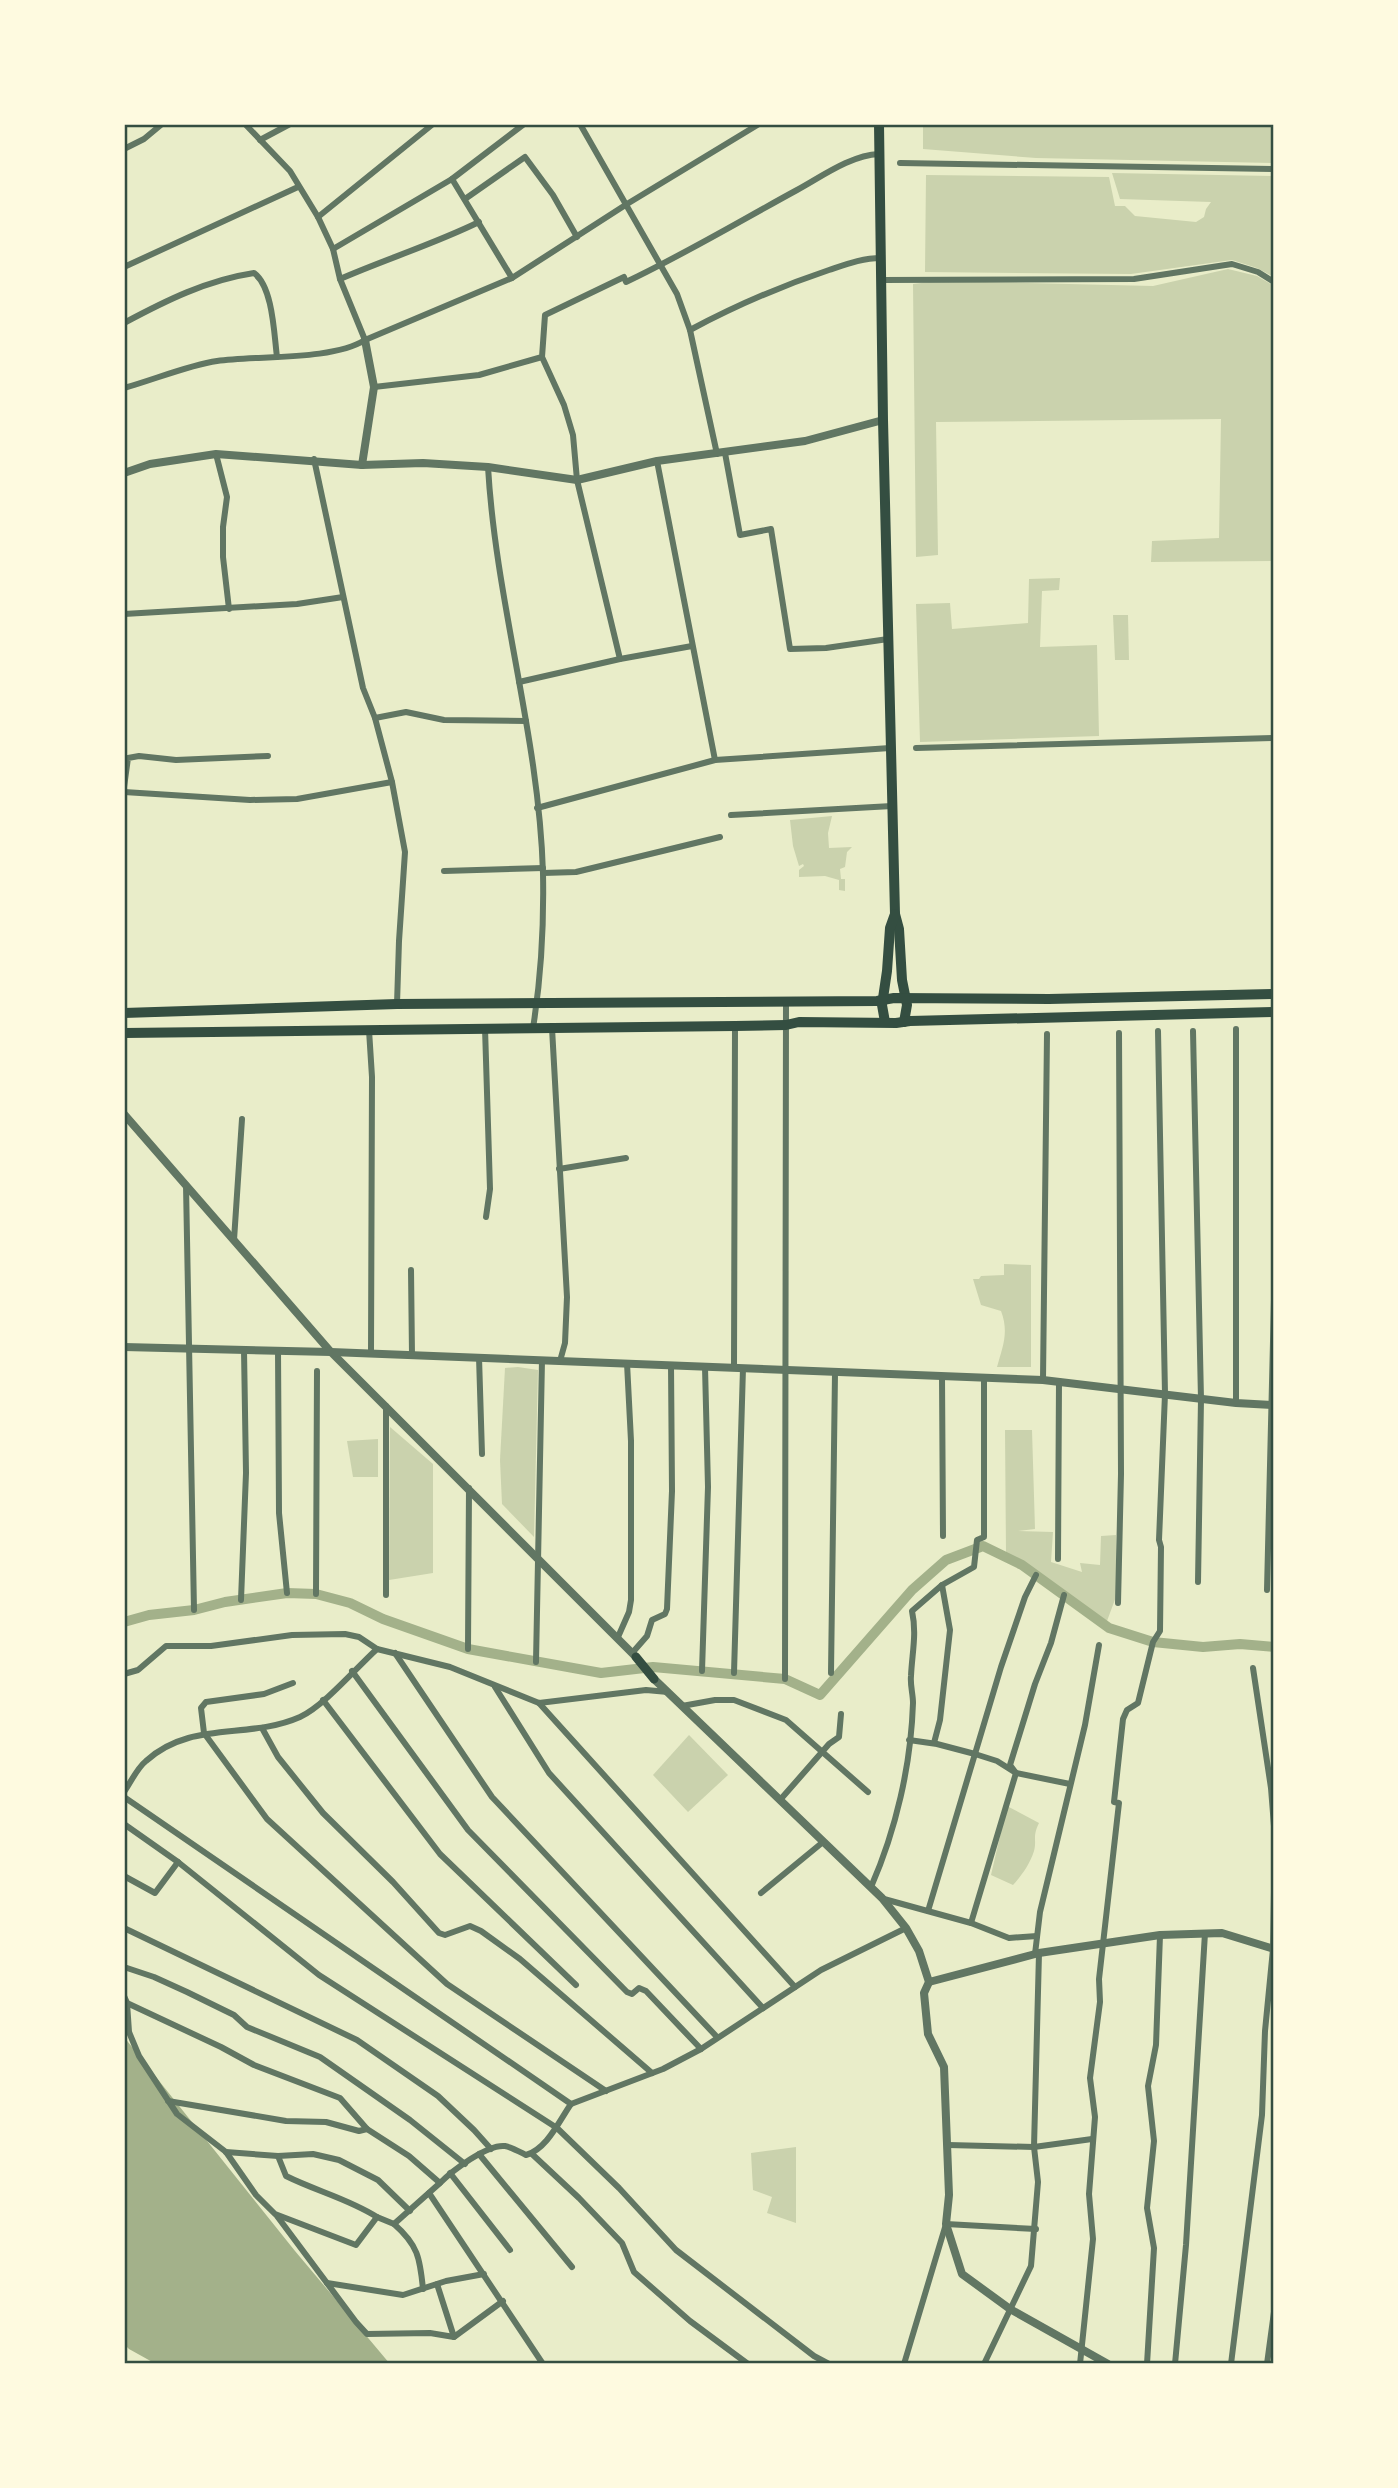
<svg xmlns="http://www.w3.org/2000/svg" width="1398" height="2488" viewBox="0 0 1398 2488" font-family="Manrope,sans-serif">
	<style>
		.green { fill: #cad2ad }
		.water { fill: #a3b18a }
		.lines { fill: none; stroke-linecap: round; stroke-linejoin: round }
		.canal { stroke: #a3b18a; stroke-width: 10 }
		.minor { stroke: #617663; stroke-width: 6 }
		.tertiary { stroke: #617663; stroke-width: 8 }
		.secondary { stroke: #344e41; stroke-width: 9 }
		.trunk { stroke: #344e41; stroke-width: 10 }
		.neatline { fill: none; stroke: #344e41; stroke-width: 2.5 }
	</style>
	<rect width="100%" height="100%" fill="#e9edc9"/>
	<!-- green -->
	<g class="green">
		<polygon points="923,124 1274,124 1274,163 1036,158 923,149"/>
		<polygon points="1112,173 1274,176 1274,277 1257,268 1232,260 1131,274 925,272 926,175 1109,177 1115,206 1125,206 1135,216 1196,222 1204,217 1206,209 1211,202 1120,199"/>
		<polygon points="1228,269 1257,276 1274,286 1274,561 1151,562 1152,541 1219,538 1221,419 936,422 938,555 916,557 913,284 938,281 1153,286"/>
		<polygon points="1060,578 1059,590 1042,591 1040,647 1097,645 1099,736 920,742 916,604 950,603 952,629 1028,623 1029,579"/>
		<polygon points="1113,615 1128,615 1129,660 1115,660"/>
		<polygon points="832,816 828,833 829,848 852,847 847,852 845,867 840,869 841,879 845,879 845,891 839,890 839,880 825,876 799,877 799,870 804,866 803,864 799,866 793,846 790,820"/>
		<path d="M 1004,1264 L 1031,1265 L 1031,1367 L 997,1367 C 1003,1346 1009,1332 1001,1311 L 981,1305 L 973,1279 L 979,1279 L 981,1276 L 1004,1275 Z"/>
		<polygon points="518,1367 538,1370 534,1537 502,1504 500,1460 505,1368"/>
		<polygon points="390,1427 433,1464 433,1573 389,1580"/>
		<polygon points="1005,1430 1032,1430 1035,1529 1018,1531 1053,1532 1051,1562 1082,1572 1080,1563 1100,1565 1101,1536 1116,1535 1117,1594 1107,1621 1006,1553"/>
		<polygon points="378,1439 378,1477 353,1477 347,1441"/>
		<polygon points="689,1735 728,1775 688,1812 653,1775"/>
		<path d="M 1007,1806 L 1039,1823 C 1032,1837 1037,1840 1034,1851 C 1030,1864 1022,1875 1013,1885 L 991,1875 Z"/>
		<polygon points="796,2147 796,2223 767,2213 772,2197 753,2190 751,2153"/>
	</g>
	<!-- water -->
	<polygon class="water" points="124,2037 295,2251 390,2364 156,2364 129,2349 124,2344"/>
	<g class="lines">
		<!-- canal -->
		<polyline class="canal" points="124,1622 149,1615 194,1610 225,1602 287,1593 316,1594 350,1603 383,1619 468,1649 601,1673 653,1667 785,1679 820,1695 912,1590 946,1560 983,1546 1022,1565 1109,1628 1153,1642 1203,1647 1240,1644 1274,1647"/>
		<!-- minor -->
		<g class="minor">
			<polyline points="245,124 290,171 318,217 333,249 340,279 365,340"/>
			<polyline points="580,124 677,294 690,330 717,454"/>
			<polyline points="260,140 290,124"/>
			<polyline points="124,149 144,139 162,124"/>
			<polyline points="900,163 1274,169"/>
			<polyline points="452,179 524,124"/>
			<polyline points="465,199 525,157 553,195 577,237"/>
			<polyline points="318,217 433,124"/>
			<polyline points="333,249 452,179 512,278"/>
			<polyline points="124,267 298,187"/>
			<path d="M 340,279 C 386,259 434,244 479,222"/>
			<polyline points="882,280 1134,279 1232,264 1258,272 1274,282"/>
			<path d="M 124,323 C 165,301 207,280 254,273 C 273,287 274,334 277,357"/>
			<path d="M 690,330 C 735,306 781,286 829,270 C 847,264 863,258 881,258"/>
			<polyline points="542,357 564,405 573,435 577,480 620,659 692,646"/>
			<path d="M 374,387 L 479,375 L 542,357 L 545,315 L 624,277 L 626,282 C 685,254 740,221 797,190 C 821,177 851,155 879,154"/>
			<path d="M 124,388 C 153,380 189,365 217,361 C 258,355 331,361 365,340 L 512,278 L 627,204 L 759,124"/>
			<polyline points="725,453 740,535 771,529 790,649 826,648 888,639"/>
			<polyline points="216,454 227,497 223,527 223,557 229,609"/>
			<polyline points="314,459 363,688 375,718 392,782 405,852 399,941 397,1004"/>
			<polyline points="657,461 715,760"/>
			<path d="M 488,467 C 496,604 539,736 543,873 C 544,924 541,978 533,1028"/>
			<polyline points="124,614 297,604 343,597"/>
			<polyline points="519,682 620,659"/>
			<polyline points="375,718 406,712 444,720 526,721"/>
			<polyline points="916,748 1274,738"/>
			<polyline points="124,787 128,758 139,756 176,760 268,756"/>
			<polyline points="124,792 250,800 297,799 392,782"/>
			<polyline points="537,808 715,760 890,748"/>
			<polyline points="731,815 892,806"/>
			<polyline points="444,871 543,868"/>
			<polyline points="543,873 576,872 720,837"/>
			<polyline points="485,1028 490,1189 486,1217"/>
			<polyline points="552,1028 567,1297 565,1343 560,1361"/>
			<polyline points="1236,1029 1236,1403"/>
			<polyline points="369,1030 372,1077 371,1353"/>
			<polyline points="1193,1031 1201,1399 1198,1582"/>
			<polyline points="559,1169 626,1158"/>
			<polyline points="186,1185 194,1610"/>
			<polyline points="234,1240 242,1119"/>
			<polyline points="411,1270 412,1355"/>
			<polyline points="278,1350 279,1513 287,1593"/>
			<polyline points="479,1357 482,1454"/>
			<polyline points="734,1368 735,1026"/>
			<polyline points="942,1376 943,1536"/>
			<polyline points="1043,1380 1047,1034"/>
			<polyline points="1058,1559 1059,1381"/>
			<polyline points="1267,1590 1274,1300"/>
			<polyline points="316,1594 317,1371"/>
			<polyline points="386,1595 386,1406"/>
			<polyline points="241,1600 246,1473 244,1350"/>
			<polyline points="1118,1603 1121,1474 1119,1033"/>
			<polyline points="618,1637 629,1612 631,1600 631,1441 627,1363"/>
			<polyline points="468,1649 469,1488"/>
			<polyline points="633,1652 647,1636 652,1620 665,1614 667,1609 672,1491 671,1365"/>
			<polyline points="395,1653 492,1797 717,2037"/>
			<polyline points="536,1662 542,1360"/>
			<polyline points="1253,1668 1271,1788 1274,1826"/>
			<polyline points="352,1671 468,1830 627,1992 632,1994 639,1988 646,1991 701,2049"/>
			<polyline points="702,1671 708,1487 705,1367"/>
			<polyline points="734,1673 743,1368"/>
			<polyline points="831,1673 835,1373"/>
			<polyline points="124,1674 138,1670 166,1646 211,1646 292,1635 345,1634 359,1637 377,1649"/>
			<polyline points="785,1679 786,1002"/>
			<polyline points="293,1683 264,1694 206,1702 201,1708 204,1733 267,1819 447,1984 606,2091"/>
			<polyline points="495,1687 549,1773 763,2008"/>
			<polyline points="323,1700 440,1854 576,1985"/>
			<polyline points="539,1703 795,1987"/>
			<polyline points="682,1706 715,1700 734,1700 786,1720 868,1792"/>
			<polyline points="262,1728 278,1757 323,1813 393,1882 439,1933 445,1935 470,1926 481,1931 520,1959 652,2073"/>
			<polyline points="909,1740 937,1744 975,1754 997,1761 1016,1773 1070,1784"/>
			<polyline points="934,1743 940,1720 950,1630 942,1585"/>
			<path d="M 124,1792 C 131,1782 137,1768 146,1761 C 191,1720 248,1740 300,1717 C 324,1706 356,1668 377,1649 L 450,1667 L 539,1703 L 646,1690 L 668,1692"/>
			<path d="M 124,1797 L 571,2104 C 559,2121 547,2149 526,2155 C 520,2152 511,2147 505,2146 C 487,2144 452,2171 440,2183 L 409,2156 L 367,2129 L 340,2098 L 254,2065 L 221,2047 L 127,2003 L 124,1996"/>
			<polyline points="780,1800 829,1744 839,1737 841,1714"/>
			<polyline points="124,1824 178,1862 319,1975 557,2128 619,2188 676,2250 814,2356 829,2364"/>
			<polyline points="124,1876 155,1893 178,1862"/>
			<path d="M 871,1887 C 896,1830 911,1765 913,1703 C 913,1694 910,1685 911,1676 C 912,1653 917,1634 912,1611 L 942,1585 L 974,1567 L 977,1540 L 984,1537 L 984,1378"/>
			<polyline points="761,1893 823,1842"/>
			<polyline points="884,1899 971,1923 1009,1938 1037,1936"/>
			<polyline points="928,1911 1001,1667 1025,1597 1036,1575"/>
			<polyline points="971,1923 1016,1773 1010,1765 1035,1684 1051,1643 1064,1595"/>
			<polyline points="124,1928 357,2040 438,2096 474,2130 491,2149"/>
			<polyline points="1035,1954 1040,1912 1085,1725 1099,1645"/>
			<polyline points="124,1967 154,1977 187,1992 234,2015 247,2027 320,2057 410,2120 465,2164"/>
			<polyline points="127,2003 129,2032 139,2056 177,2114 226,2152 256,2195 275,2214 356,2245 377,2217 394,2224 440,2183"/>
			<polyline points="168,2101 286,2121 326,2122 359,2131 367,2129"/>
			<polyline points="571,2104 663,2069 701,2049 821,1970 906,1928"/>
			<polyline points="948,2145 1034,2147 1092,2139"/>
			<polyline points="226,2152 278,2156 313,2154 339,2160 378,2180 410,2211"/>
			<polyline points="479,2154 572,2267"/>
			<polyline points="532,2154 579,2198 622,2243 634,2272 690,2321 748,2364"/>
			<path d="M 278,2156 L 286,2176 C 316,2191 349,2199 377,2217"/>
			<polyline points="450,2173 510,2250"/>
			<polyline points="429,2193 543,2364"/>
			<polyline points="277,2216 356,2322 367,2334 430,2333 454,2337 503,2301"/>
			<path d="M 394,2224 C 418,2245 420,2258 423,2289"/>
			<polyline points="327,2283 403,2295 446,2281 484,2274"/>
			<polyline points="437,2284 454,2337"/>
			<polyline points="904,2364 946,2224 1036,2229"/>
			<polyline points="984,2364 1031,2266 1038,2182 1034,2147 1039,1953"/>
			<polyline points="1080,2364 1093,2239 1089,2194 1095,2117 1090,2078 1100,2002 1099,1979 1119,1803 1114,1802 1123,1719 1127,1710 1138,1703 1153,1642 1160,1631 1161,1547 1159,1540 1165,1394 1158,1031"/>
			<polyline points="1147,2364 1154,2248 1147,2208 1154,2141 1148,2086 1156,2045 1160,1935"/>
			<polyline points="1175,2364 1186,2245 1205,1933"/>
			<polyline points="1231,2364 1262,2115 1265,2031 1273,1949 1274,1892"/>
			<polyline points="1267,2364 1274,2312"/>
		</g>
		<!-- tertiary -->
		<g class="tertiary">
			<polyline points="362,465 374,387 365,340"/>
			<polyline points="124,473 150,464 216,454 362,465 423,463 488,467 577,480 657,461 805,441 883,420"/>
			<polyline points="124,1114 331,1352 636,1657"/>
			<polyline points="124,1347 331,1352 1043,1380 1236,1403 1274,1405"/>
			<polyline points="654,1679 882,1898 906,1928 919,1951 929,1982 924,1993 928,2034 944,2067 949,2195 946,2224 962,2274 1010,2309 1108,2364"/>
			<polyline points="929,1982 1039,1953 1160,1935 1222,1933 1274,1949"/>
		</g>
		<!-- secondary -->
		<polyline class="secondary" points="636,1657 654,1679"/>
		<!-- trunk -->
		<g class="trunk">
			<polyline points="879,124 883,420 895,914 899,929 902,980 907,1005 904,1022"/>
			<polyline points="124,1013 397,1004 877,1001 894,998 1049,999 1274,994"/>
			<polyline points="885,1022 882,1005 887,971 890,928 895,914"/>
			<polyline points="124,1033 735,1026 786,1025 799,1022 896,1023 910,1021 1274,1012"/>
		</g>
	</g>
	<!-- border -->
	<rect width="1398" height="2488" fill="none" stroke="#fefae0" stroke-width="252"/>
	<rect x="126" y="126" width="1146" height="2236" class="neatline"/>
</svg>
